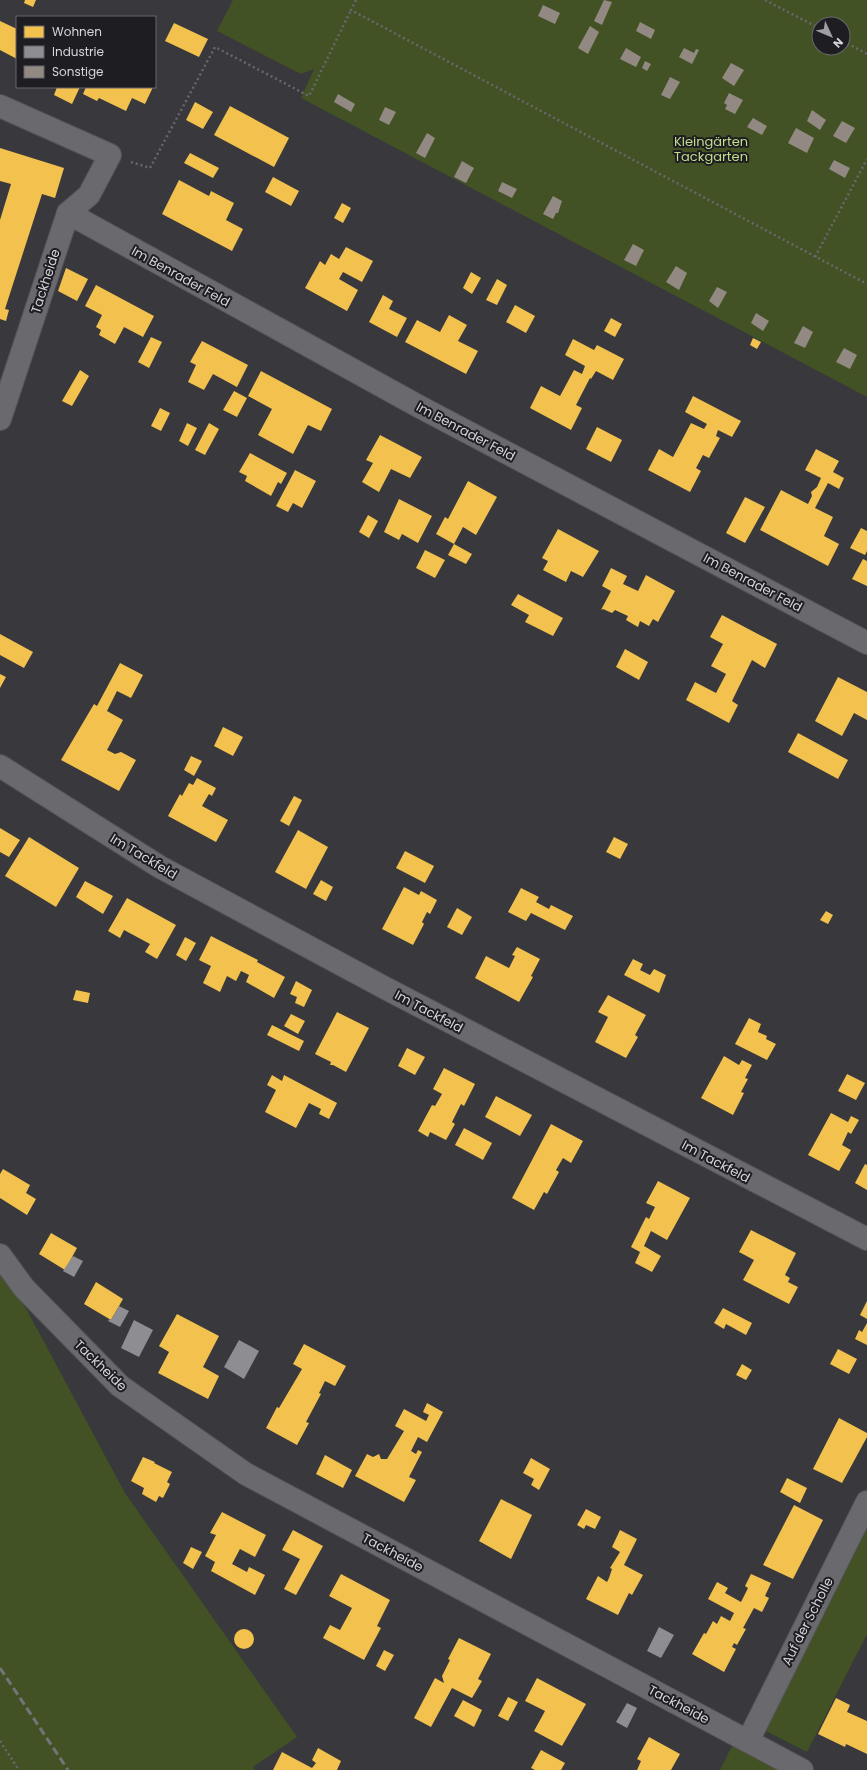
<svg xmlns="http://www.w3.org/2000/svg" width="867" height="1770" viewBox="0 0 867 1770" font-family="Poppins,sans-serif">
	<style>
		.green { fill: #425224; fill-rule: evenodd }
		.homes { fill: #f2c14e }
		.industry { fill: #8d8d92 }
		.building { fill: #938983 }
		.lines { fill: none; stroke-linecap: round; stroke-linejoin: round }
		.minor-casing { stroke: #545458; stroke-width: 24 }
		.path { stroke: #68686c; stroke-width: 2.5; stroke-dasharray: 2 3; stroke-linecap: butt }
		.minor { stroke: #6a696d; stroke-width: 22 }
		.rail { stroke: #747478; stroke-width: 3; stroke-dasharray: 8 4; stroke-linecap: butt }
		.labels { text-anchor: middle; stroke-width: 4; stroke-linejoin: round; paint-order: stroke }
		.park-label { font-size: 13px; fill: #bfde8a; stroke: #1e1d22 }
		.street-label { font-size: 13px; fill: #d6d5db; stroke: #1e1d22 }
	</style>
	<rect width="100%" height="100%" fill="#38383d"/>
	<!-- green -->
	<g class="green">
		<path d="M 233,0 L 867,0 L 867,397 L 301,98 L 314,69 L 301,74 L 217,31 ZM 819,24 L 843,24 L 843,48 L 819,48 Z"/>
		<polygon points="0,1269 28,1312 125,1493 297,1737 253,1767 255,1770 0,1770"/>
		<polygon points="867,1521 867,1634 807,1752 762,1729"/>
		<polygon points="733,1744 781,1770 720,1770"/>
	</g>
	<!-- homes -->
	<g class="homes">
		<polygon points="25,0 36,0 33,7 24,3"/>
		<polygon points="0,21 17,29 17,59 0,50"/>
		<polygon points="174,23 208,39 199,57 165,41"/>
		<polygon points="57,87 80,87 72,104 54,95"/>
		<polygon points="86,87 153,87 145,104 132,98 126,111 99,98 97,101 83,94"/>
		<polygon points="195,102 213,112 203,129 186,120"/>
		<polygon points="230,106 289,138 274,167 214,135"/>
		<polygon points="0,148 64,168 55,198 42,194 5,309 9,310 6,321 0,319 0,220 11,184 0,181"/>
		<polygon points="190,153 219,168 213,178 184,163"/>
		<polygon points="273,177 299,191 291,206 265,192"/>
		<polygon points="179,180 209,196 211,191 234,203 226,220 243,229 232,251 162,214"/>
		<polygon points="342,203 351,208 343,223 334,218"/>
		<polygon points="346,247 373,261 362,282 343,272 339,279 358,290 347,311 305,288 320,261 325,265 331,254 339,259"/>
		<polygon points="66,268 88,279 77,301 58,291"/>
		<polygon points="471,272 481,278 472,294 463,288"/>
		<polygon points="497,279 507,285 497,305 486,300"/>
		<polygon points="96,285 154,316 143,337 124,327 115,344 99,335 101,330 96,327 102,315 85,306"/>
		<polygon points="383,295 393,301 389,309 407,318 397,337 369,322"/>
		<polygon points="515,305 535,316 526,333 506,322"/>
		<polygon points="449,315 467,325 458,341 478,351 466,374 405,342 417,320 440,332"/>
		<polygon points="611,318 622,324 615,337 604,331"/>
		<polygon points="151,337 162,342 149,368 138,362"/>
		<polygon points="753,338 761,342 757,349 750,345"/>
		<polygon points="573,339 594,350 597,345 624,359 613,380 596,371 591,379 590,378 576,405 582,408 571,430 530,408 541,386 560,396 574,370 582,374 585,366 565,355"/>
		<polygon points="202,341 248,365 237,387 213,374 204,390 188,382 196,365 190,362"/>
		<polygon points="80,370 89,376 72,406 62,401"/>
		<polygon points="261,371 332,409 321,431 308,425 293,454 258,435 272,409 248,396"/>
		<polygon points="234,391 247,398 237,417 223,410"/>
		<polygon points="693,396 741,421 732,437 718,430 716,436 720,438 709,458 703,455 696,468 701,471 690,492 648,470 659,449 673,457 691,423 704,429 707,424 685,412"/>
		<polygon points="160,408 170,413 161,431 151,426"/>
		<polygon points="187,423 197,428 188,446 179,441"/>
		<polygon points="209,423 219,429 205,455 195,450"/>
		<polygon points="597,427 622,440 611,462 586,449"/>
		<polygon points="380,435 422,457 410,478 391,469 379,492 362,482 373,463 366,460"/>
		<polygon points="816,449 839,461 833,472 844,478 839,489 828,483 815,508 833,517 824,536 839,544 828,566 760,530 781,490 808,504 812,496 811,492 817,487 821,478 805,470"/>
		<polygon points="250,453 287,473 281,484 278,482 271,496 245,481 247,476 239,472"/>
		<polygon points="295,470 316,481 302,508 293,503 288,512 276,506"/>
		<polygon points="468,481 497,497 476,535 463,527 454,544 436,534 445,517 448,519"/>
		<polygon points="745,497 765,507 745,543 726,533"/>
		<polygon points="399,499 432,516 418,543 402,534 399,540 384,532"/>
		<polygon points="368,515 378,521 369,538 359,532"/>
		<polygon points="861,528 867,531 867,551 865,555 850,548"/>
		<polygon points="558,529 599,551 583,577 571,571 566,582 543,570 548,561 542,558"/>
		<polygon points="454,544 472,554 466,564 448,555"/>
		<polygon points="425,550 445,560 435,578 416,568"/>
		<polygon points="863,559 867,561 867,586 852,579"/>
		<polygon points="611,568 627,576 623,584 638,591 646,575 675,591 658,622 653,619 649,626 640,621 638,627 626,620 628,616 615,610 612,613 603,609 601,610 611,591 602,586"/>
		<polygon points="518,594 563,618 553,636 525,622 529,615 511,605"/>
		<polygon points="722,615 777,644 765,668 752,660 732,701 738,705 729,723 686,700 695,682 716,693 726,674 711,666 723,644 710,637"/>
		<polygon points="0,634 33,652 24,668 0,655"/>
		<polygon points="625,649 648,662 639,680 616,667"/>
		<polygon points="120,663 143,675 131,698 117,691 107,711 123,720 107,750 115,754 121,752 136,760 119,791 61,760 94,704 97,706"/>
		<polygon points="0,674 6,677 0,688"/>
		<polygon points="838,677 867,692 867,720 854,713 842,736 815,721"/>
		<polygon points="223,727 243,737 233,756 214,746"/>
		<polygon points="798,733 848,760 838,779 788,752"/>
		<polygon points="191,756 202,761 194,776 184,770"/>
		<polygon points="197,778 216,788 212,796 209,794 202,806 228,820 216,842 168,816 180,794 182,796 189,783 193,785"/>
		<polygon points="294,796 302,800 289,826 280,821"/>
		<polygon points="0,828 20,840 9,857 0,852"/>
		<polygon points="298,830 328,847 306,889 275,872"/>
		<polygon points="29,837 79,868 56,907 5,876"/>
		<polygon points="614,837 628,844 620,859 606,852"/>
		<polygon points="405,851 434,866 425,883 396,868"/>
		<polygon points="321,880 333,887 326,901 313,894"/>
		<polygon points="85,881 113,896 103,914 76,897"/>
		<polygon points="404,887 419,895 421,891 437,900 430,914 427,912 422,922 424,924 413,945 382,929"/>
		<polygon points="521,888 539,897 536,902 549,909 551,905 573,916 565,930 531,913 526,921 508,912"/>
		<polygon points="127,898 176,925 157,959 145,952 150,944 124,930 120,938 108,931"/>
		<polygon points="457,908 472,917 462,935 447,927"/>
		<polygon points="826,911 833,915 828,924 820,920"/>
		<polygon points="211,936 258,960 257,962 285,977 274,998 246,982 249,975 241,971 236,981 227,976 220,992 203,983 211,966 199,960"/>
		<polygon points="185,937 196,943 186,961 176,955"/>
		<polygon points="517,947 540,959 531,976 533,977 519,1002 475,978 486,956 509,968 515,956 512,955"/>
		<polygon points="633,959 643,964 640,970 650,975 654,969 666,975 659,993 624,975"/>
		<polygon points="296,981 312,990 304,1007 295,1003 297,997 290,994"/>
		<polygon points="76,990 90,993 88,1003 73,1000"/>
		<polygon points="608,995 646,1015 635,1035 638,1037 626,1058 595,1042 608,1017 598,1012"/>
		<polygon points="337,1012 369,1028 346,1072 333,1065 330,1065 331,1062 315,1054"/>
		<polygon points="291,1014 305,1021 298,1034 284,1026"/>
		<polygon points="749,1018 761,1024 758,1032 767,1036 766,1039 776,1044 767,1060 735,1044"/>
		<polygon points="272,1025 304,1041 299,1051 267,1035"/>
		<polygon points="407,1048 425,1057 415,1075 398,1066"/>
		<polygon points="724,1056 739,1065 742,1060 752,1065 745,1078 748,1079 741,1092 744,1093 733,1115 701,1098"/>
		<polygon points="444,1068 475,1084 464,1106 461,1104 452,1122 455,1124 446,1140 430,1132 428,1137 418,1131 432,1105 435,1106 442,1094 433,1089"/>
		<polygon points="847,1074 865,1083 856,1100 838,1091"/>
		<polygon points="272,1075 282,1081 284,1075 337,1103 329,1119 319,1114 321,1109 309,1103 296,1128 265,1112 276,1090 267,1085"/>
		<polygon points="496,1096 532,1115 520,1136 485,1117"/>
		<polygon points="831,1113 848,1122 851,1116 859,1120 851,1134 848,1132 842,1145 851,1150 839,1171 808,1155"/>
		<polygon points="551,1124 583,1141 571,1163 563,1158 556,1170 559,1172 547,1194 544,1192 534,1210 512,1198"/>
		<polygon points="464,1128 492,1143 483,1160 455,1145"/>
		<polygon points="865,1164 867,1165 867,1190 855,1183"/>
		<polygon points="3,1169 30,1185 26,1193 36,1199 27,1215 0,1198 0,1174"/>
		<polygon points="658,1181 690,1198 667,1240 651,1231 644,1246 661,1256 652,1272 635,1263 640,1252 631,1247 646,1217 649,1219 655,1207 646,1203"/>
		<polygon points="751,1230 796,1253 785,1275 790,1278 788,1282 798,1287 789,1304 743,1280 754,1260 739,1252"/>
		<polygon points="51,1233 77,1248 65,1270 39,1254"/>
		<polygon points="96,1282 123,1299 111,1320 84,1304"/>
		<polygon points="867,1301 867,1319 860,1315"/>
		<polygon points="723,1308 752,1323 746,1335 726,1324 724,1329 714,1323"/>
		<polygon points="177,1314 219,1336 203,1367 219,1376 208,1399 158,1373 169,1352 159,1346"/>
		<polygon points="867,1323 867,1345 855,1339 859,1330 862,1332"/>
		<polygon points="304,1344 346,1366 335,1386 325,1381 319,1393 321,1394 306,1422 309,1423 297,1445 266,1428 277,1407 279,1408 302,1369 293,1364"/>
		<polygon points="838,1349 857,1359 849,1374 830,1364"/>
		<polygon points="742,1364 752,1370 746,1380 736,1375"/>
		<polygon points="427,1403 443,1412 427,1442 418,1437 411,1451 416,1454 418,1450 422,1452 409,1477 416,1480 404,1502 355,1476 367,1454 373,1457 379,1454 381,1459 387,1459 404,1431 395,1426 404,1409 426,1421 429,1415 423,1412"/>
		<polygon points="839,1418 867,1433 867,1437 842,1483 813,1469"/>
		<polygon points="325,1455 352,1470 343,1488 316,1474"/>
		<polygon points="143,1457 155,1462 154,1463 172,1472 167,1482 170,1484 163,1498 159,1496 156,1502 142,1494 144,1488 131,1481"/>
		<polygon points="531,1458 550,1469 539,1490 531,1485 534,1479 523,1473"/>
		<polygon points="787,1478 807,1488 800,1503 780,1492"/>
		<polygon points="501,1499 532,1515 511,1559 479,1541"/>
		<polygon points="794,1505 823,1520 793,1579 763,1565"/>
		<polygon points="586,1509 601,1517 595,1529 586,1525 584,1529 577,1525"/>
		<polygon points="222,1512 266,1535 255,1557 240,1549 232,1564 247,1572 249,1567 265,1575 255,1595 211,1571 215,1562 205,1556 216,1535 210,1533"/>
		<polygon points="293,1530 323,1546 296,1595 284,1589 300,1559 282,1550"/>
		<polygon points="620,1530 637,1539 624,1565 643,1575 632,1595 629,1593 618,1615 586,1599 598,1576 607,1582 609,1578 612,1569 610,1568 620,1552 612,1547"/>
		<polygon points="191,1547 202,1552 193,1569 183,1563"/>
		<polygon points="341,1574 390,1600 377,1626 381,1628 364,1660 323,1638 330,1625 340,1630 352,1608 329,1596"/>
		<polygon points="751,1574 771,1583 765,1596 769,1598 762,1612 754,1608 743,1628 746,1629 737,1645 734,1643 732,1647 736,1649 724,1672 692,1654 704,1633 706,1634 713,1621 717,1624 721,1616 730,1621 734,1613 708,1599 717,1582 728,1588 725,1593 741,1602 748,1588 745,1586"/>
		<circle cx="244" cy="1639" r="10"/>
		<polygon points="459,1638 491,1654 478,1679 482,1681 472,1698 452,1688 431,1727 414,1718 435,1678 444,1683 442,1676 450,1660 448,1659"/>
		<polygon points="384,1650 394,1655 385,1671 376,1666"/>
		<polygon points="537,1678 586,1704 562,1746 534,1731 545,1711 525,1701"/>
		<polygon points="508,1697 518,1702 508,1721 498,1716"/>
		<polygon points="836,1698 850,1705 847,1712 867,1721 867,1754 846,1744 845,1747 818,1734"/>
		<polygon points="463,1700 482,1710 474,1727 454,1716"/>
		<polygon points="649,1737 680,1754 671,1770 637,1770 641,1761 637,1759"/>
		<polygon points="318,1748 341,1761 337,1770 273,1770 282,1752 312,1768 316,1763 312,1760"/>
		<polygon points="541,1750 565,1763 561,1770 535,1770 531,1768"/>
	</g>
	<!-- industry -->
	<g class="industry">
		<polygon points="73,1256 83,1261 74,1277 63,1271"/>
		<polygon points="119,1306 129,1311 120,1327 108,1321 110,1319 111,1320"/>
		<polygon points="134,1320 153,1330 139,1357 121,1348"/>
		<polygon points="239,1340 259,1351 244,1379 224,1367"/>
		<polygon points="659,1627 674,1635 661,1658 647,1651"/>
		<polygon points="627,1703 637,1708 627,1728 616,1722"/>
	</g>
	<!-- building -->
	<g class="building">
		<polygon points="604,0 612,2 602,25 594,21"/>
		<polygon points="543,5 560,13 555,24 538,16"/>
		<polygon points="640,22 655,30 651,39 636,31"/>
		<polygon points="590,26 599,32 588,54 578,48"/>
		<polygon points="626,48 641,57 636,67 620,59"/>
		<polygon points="684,48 694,53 696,49 699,50 692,64 679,57"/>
		<polygon points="645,61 651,64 647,71 642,68"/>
		<polygon points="731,63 744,70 734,86 722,78"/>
		<polygon points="670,77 680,82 670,99 661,95"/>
		<polygon points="729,93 743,100 735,114 725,109 727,105 724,103"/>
		<polygon points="338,94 355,104 351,112 334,102"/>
		<polygon points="385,107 396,112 389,125 379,120"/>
		<polygon points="812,110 826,120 820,130 807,121"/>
		<polygon points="753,118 767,126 762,135 747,127"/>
		<polygon points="842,121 855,128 846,143 833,136"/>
		<polygon points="796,128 814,138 807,153 788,143"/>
		<polygon points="427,133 435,138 425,158 416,153"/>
		<polygon points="834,160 850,168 845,178 829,169"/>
		<polygon points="462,161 474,168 466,183 454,177"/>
		<polygon points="502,182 517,189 512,198 498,191"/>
		<polygon points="553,196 562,201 558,213 556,213 553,219 543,214"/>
		<polygon points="633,244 644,250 636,266 624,260"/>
		<polygon points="676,266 687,273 679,290 666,282"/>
		<polygon points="717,287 727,292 718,308 709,301"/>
		<polygon points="756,313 769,321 763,331 751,323"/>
		<polygon points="803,326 813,332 805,348 794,343"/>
		<polygon points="844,348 857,355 850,369 836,362"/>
	</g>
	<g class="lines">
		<!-- minor casing -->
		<g class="minor-casing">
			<g id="minor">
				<polyline points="0,106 110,155 89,195 68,213 0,419"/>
				<polyline points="68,213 420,407 867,643"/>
				<polyline points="0,766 160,867 387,989 867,1239"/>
				<polyline points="0,1255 24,1288 120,1386 246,1474 802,1770"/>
				<polyline points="748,1741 867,1502"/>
			</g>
		</g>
		<!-- path -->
		<g class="path">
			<polyline points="356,0 351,10 867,284"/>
			<polyline points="765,0 819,28"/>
			<polyline points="843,41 867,54"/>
			<polyline points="131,162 150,168 215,47 309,96 351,10"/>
			<polyline points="815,257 867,159"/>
			<polyline points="0,1741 19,1770"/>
		</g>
		<!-- minor -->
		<use href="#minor" class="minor"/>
		<!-- rail -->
		<polyline class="rail" points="0,1668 68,1770"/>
	</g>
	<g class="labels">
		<!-- park labels -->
		<g class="park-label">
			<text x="711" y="146">Kleingärten<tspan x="711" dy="15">Tackgarten</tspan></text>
		</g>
		<!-- street labels -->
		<g class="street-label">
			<text transform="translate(181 276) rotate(29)" y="5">Im Benrader Feld</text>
			<text transform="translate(45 281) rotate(-72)" y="5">Tackheide</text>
			<text transform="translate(466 431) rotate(28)" y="5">Im Benrader Feld</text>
			<text transform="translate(753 582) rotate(28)" y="5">Im Benrader Feld</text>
			<text transform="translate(144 856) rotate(31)" y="5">Im Tackfeld</text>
			<text transform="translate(429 1011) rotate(28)" y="5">Im Tackfeld</text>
			<text transform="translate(716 1161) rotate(28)" y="5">Im Tackfeld</text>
			<text transform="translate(101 1365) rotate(44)" y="5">Tackheide</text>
			<text transform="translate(393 1552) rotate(28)" y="5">Tackheide</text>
			<text transform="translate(807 1621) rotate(-63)" y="5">Auf der Scholle</text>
			<text transform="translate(679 1704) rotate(28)" y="5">Tackheide</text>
		</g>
	</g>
	<!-- legend -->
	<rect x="16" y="16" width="140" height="72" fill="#1e1d22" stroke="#68676c"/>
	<rect x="24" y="26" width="20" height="12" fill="#f2c14e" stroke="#68676c"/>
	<text x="52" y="36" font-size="12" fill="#d6d5db">Wohnen</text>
	<rect x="24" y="46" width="20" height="12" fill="#8d8d92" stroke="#68676c"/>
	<text x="52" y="56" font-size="12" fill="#d6d5db">Industrie</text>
	<rect x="24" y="66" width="20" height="12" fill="#938983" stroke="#68676c"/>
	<text x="52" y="76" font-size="12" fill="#d6d5db">Sonstige</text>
	<!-- north arrow -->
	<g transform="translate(831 36) rotate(134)"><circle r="19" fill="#1e1d22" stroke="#68676c"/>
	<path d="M0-3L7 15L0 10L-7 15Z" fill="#9f9ea4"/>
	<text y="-6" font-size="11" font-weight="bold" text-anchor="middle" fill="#d6d5db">N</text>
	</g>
</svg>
